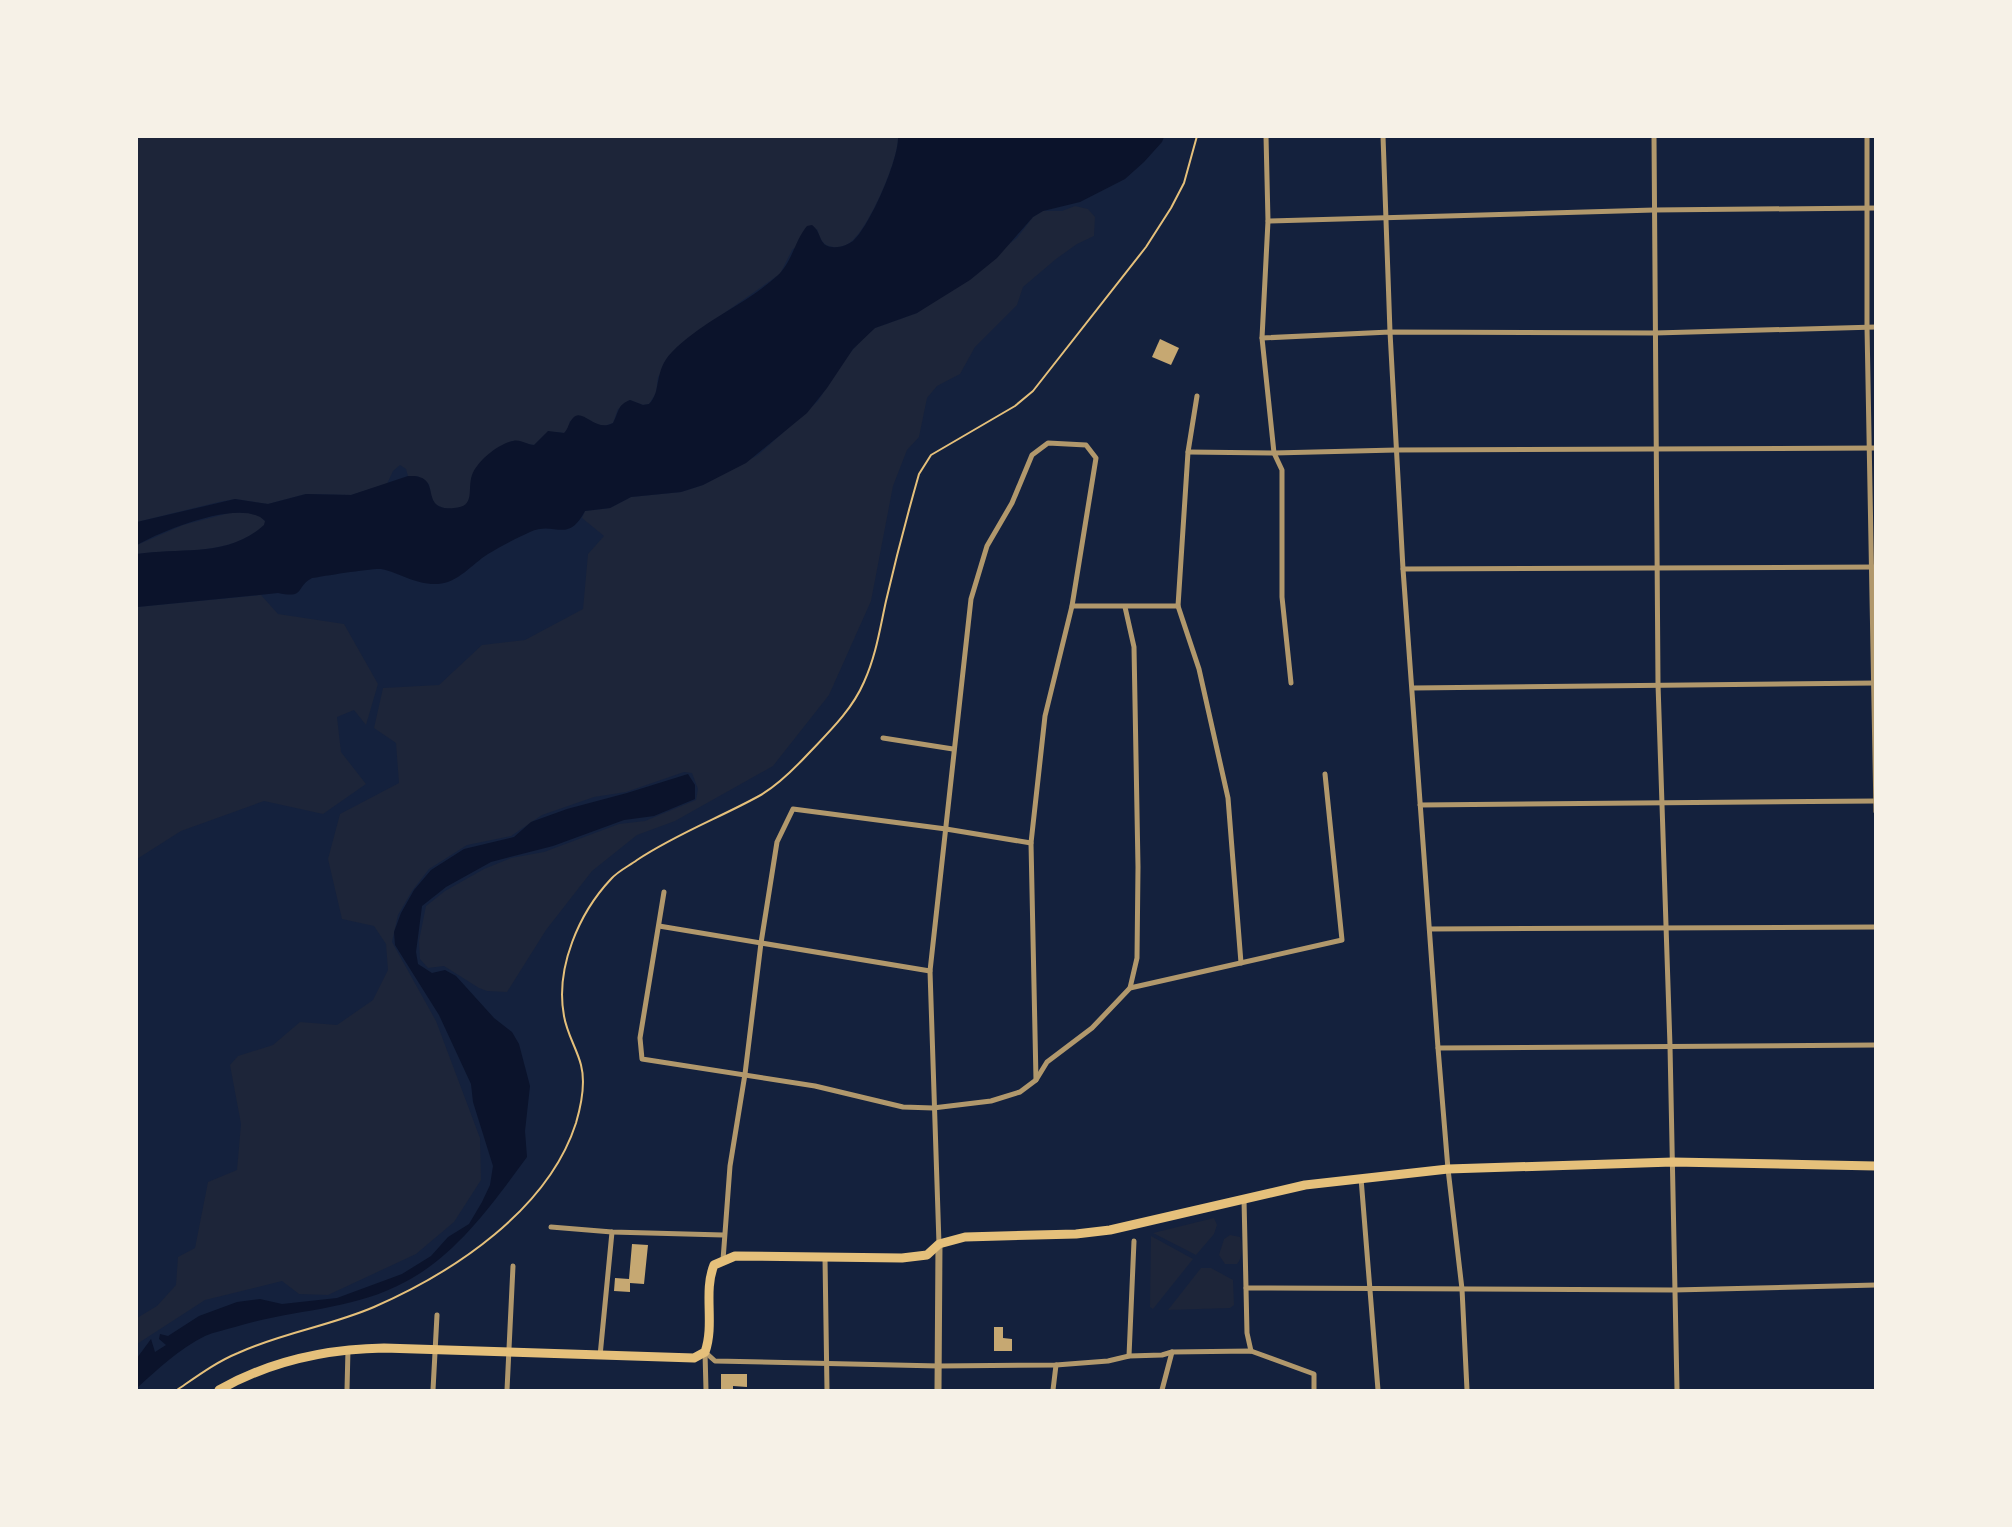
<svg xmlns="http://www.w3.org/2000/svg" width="2012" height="1527" viewBox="0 0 2012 1527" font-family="Literata,serif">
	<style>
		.green { fill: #1d2539 }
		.water { fill: #0b132b }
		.building { fill: #c6a872 }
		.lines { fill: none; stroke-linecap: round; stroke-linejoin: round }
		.path { stroke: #e5c07b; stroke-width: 2 }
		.minor { stroke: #b1986c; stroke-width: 5 }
		.tertiary { stroke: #b1986c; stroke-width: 7 }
		.primary { stroke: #e5c07b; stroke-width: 9 }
	</style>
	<rect width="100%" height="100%" fill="#14213d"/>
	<!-- green -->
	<g class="green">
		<path d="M 137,137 L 898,137 C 899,159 870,225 853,240 C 848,245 840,248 833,247 C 822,246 820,238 817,229 L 792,250 L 780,274 L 683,342 L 658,377 L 656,393 L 649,404 L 643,405 L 630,400 L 618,409 L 613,423 L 601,427 L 570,421 L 568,430 L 564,433 C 545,430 547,433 534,445 L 512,441 C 495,451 473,461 471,483 C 470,490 473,498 467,504 C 460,512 437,510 432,500 C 430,495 430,489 429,484 L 417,476 L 408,476 L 406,469 L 400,465 L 393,471 L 387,484 L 351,495 L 306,494 L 268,504 L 235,499 L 219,502 L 137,522 Z"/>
		<polygon points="1075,206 1088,209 1095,217 1094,236 1077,244 1056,259 1023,287 1017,305 975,347 960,374 937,386 927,398 919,437 907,450 893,486 871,601 829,695 773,766 675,821 637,835 592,871 546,930 507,992 487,991 479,988 444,966 428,968 420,959 419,941 426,906 445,891 484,869 511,858 544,852 619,824 645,821 696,800 698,789 692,773 684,772 626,792 594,797 542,815 511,836 467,845 429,869 412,891 398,915 392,942 436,1021 480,1138 481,1180 454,1222 416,1254 328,1295 299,1294 282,1281 205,1300 137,1344 137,1318 157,1306 176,1285 178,1257 195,1248 208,1182 237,1170 241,1124 230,1065 238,1056 273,1045 300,1022 337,1025 373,1000 388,970 386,944 374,926 342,919 328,859 340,814 399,783 396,743 374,728 383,688 439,685 482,645 525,640 583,609 588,554 604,536 582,518 585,511 610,508 631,497 681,492 703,485 758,455 818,401 843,361 865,336 875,328 917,313 935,300 1017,238 1033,217 1043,211 1062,211"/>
		<path d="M 233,512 L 249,513 L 260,516 L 265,521 L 265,525 C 228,557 181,548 137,554 L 137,545 L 183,525 Z"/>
		<polygon points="261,595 278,614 344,624 378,684 366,725 354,710 337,717 341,752 366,784 323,814 264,801 181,831 137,859 137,607"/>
		<polygon points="1214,1218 1217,1225 1214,1234 1196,1255 1153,1233"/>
		<path d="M 1230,1235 L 1240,1237 C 1243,1245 1243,1257 1237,1264 L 1225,1264 L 1219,1255 L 1224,1239 Z"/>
		<polygon points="1151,1236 1193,1259 1153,1309 1150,1307"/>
		<polygon points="1201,1268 1211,1268 1233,1280 1234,1305 1230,1308 1168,1310"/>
	</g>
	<!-- water -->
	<g class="water">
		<path d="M 898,137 L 1164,137 L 1162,142 L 1144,162 L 1125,179 L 1080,202 L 1043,211 L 1033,217 L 997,258 L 970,280 L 917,313 L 875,328 L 853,349 L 827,388 L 807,413 L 746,463 L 703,485 L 681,492 L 631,497 L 610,508 L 585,511 C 567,545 555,520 530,532 C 517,538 501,546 488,554 C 472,564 458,583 438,584 C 415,585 401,573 381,569 C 372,568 324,576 312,578 C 295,587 306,599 278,593 L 137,607 L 137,554 C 181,547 228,558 264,525 L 265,521 C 243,497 161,531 137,545 L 137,522 L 235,499 L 268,504 L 306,494 L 351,495 L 408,476 C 446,474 416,511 454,508 C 476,507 467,489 472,475 C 477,461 499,443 513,441 C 521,439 527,445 534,445 L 548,431 L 564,433 C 569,428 568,423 573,418 C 582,407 596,433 613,423 C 619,412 617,405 630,400 L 643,405 L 649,404 C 662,392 653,371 672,352 C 702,321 745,305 777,276 C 792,263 795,240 807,226 L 812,225 C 822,232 818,246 832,247 C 840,248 847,245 853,241 C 870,226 899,159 898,137 Z"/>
		<path d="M 688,774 L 695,785 L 695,799 L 654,816 L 624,820 L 553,846 L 491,862 L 446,887 L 422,906 L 416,952 L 418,964 L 432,973 L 445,970 L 456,976 L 494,1018 L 512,1032 L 519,1044 L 530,1086 L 525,1131 L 527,1157 C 493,1203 457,1255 405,1282 C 352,1311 292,1309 235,1327 C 225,1330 214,1332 205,1336 C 180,1348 157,1370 137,1388 L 137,1358 L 151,1339 L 155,1352 L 166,1345 L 159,1339 L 160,1334 L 168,1336 L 199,1316 L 237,1302 L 260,1299 L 282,1304 L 337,1298 L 402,1274 L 431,1256 L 448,1237 L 469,1224 L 482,1202 L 490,1185 L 493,1166 L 473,1102 L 471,1084 L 439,1015 L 395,945 L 394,932 L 401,913 L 414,890 L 431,870 L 464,849 L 514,837 L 531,822 L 567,809 L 627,793 Z"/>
	</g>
	<!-- building -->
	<g class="building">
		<polygon points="1160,339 1179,348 1171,365 1152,357"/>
		<polygon points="632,1244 648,1245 644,1284 630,1283 630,1292 614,1291 615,1278 629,1279"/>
		<polygon points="994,1327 1003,1327 1003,1338 1012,1339 1012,1351 994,1351"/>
		<polygon points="721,1374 747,1374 747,1387 733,1386 733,1390 721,1390"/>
	</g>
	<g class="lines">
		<!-- path -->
		<path class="path" d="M 177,1390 C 196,1377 216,1362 238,1353 C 281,1333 330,1326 374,1307 C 454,1272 548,1210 576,1123 C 581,1106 586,1084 581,1065 C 577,1049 567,1034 564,1016 C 555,968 579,913 611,879 C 618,871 629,866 637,860 C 676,834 719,818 759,796 C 777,786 794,769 808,754 C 829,732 852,710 864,682 C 876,656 880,628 886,601 C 896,558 907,516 919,474 L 931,455 L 1015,406 L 1033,391 L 1146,247 L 1171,208 L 1184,183 L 1197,136"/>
		<!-- minor -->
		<g class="minor">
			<polyline points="1266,136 1268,221 1262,338 1274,453 1282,470 1282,597 1291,683"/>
			<polyline points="1383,136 1390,332 1403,569 1438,1048 1448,1169 1462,1289 1467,1390"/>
			<polyline points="1654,136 1658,684 1670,1046 1677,1390"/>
			<polyline points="1867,136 1867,327 1876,812"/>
			<polyline points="1268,221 1654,210 1876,208"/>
			<polyline points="1262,338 1390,332 1655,333 1876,327"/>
			<polyline points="1197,396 1188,452 1178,606 1199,669 1228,798 1241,963"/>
			<polyline points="1188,452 1274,453 1396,450 1876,448"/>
			<polyline points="1403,569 1876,567"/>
			<polyline points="1072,606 1178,606"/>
			<polyline points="1125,607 1134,647 1138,867 1137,958 1130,988"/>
			<polyline points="1413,688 1876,683"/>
			<polyline points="883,738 953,749"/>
			<polyline points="1420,805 1876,801"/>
			<polyline points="664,892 640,1038 642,1059 815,1086 903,1107 933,1108 991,1101 1020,1092 1036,1080 1047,1062 1092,1028 1130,988 1342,940 1325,774"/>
			<polyline points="659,926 930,971"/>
			<polyline points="1430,929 1876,927"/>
			<polyline points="1438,1048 1876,1045"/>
			<polyline points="1361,1178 1378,1390"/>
			<polyline points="1244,1199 1247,1333 1251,1351"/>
			<polyline points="551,1227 612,1232 723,1235"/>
			<polyline points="939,1244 930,971 971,599 987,546 1012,503 1032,455 1048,443 1086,445 1096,458 1072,606 1045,716 1031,843 1036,1080"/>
			<polyline points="825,1258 827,1390"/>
			<polyline points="723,1260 730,1166 745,1074 761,943 777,842 793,809 946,829 1031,843"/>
			<polyline points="1246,1288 1674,1290 1876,1285"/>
			<polyline points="705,1352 715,1361 939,1366 1056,1365 1108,1361 1129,1356 1162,1355 1172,1352 1251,1351 1314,1374 1314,1390"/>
			<polyline points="705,1352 706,1390"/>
			<polyline points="600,1356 612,1232"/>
			<polyline points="1129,1356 1134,1241"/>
			<polyline points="347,1390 348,1349"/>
			<polyline points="433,1390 437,1315"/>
			<polyline points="507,1390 513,1266"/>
			<polyline points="1053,1390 1056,1365"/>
			<polyline points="1162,1390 1172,1352"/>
		</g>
		<!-- tertiary -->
		<polyline class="tertiary" points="938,1390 939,1244"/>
		<!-- primary -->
		<path class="primary" d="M 219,1390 C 270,1361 326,1349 384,1348 L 694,1358 L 705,1352 C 715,1324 703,1292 714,1265 L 735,1256 L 902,1258 L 927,1255 L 939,1244 L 965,1237 L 1076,1234 L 1110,1230 L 1305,1185 L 1448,1169 L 1673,1162 L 1876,1166"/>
	</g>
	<!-- border -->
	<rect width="2012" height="1527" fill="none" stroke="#f6f1e7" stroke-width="276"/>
</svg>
